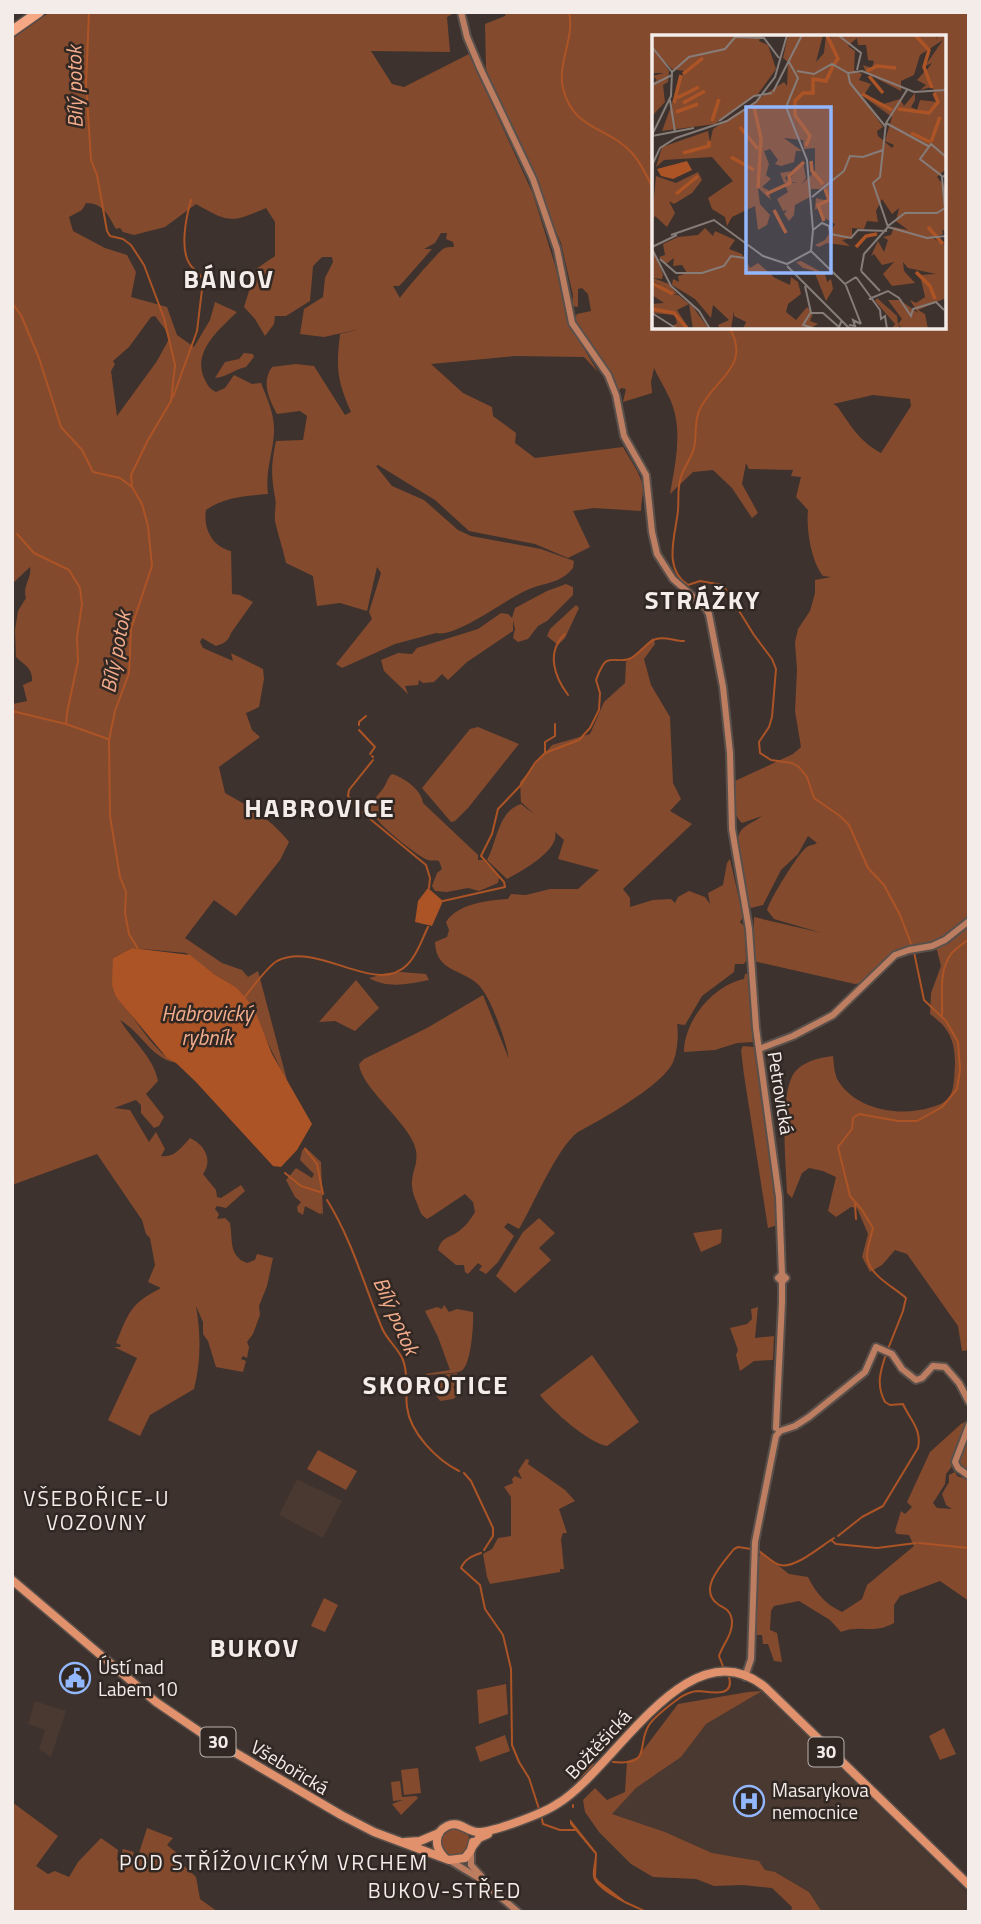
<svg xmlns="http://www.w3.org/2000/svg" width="981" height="1924" viewBox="0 0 981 1924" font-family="'Titillium Web',sans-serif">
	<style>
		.built { fill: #4a3931 }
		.green { fill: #844a2e; fill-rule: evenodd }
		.water { fill: #ac5426 }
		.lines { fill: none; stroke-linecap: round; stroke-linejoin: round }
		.stream { stroke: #ac5426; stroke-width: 2 }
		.secondary-casing { stroke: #5a504b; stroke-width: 10 }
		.primary-casing { stroke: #5a504b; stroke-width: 11 }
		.highway-casing { stroke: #5a504b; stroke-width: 13 }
		.secondary { stroke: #bc7d60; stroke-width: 6 }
		.primary { stroke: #e1916b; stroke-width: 8 }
		.highway { stroke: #f6a885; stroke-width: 10 }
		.labels { text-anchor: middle; stroke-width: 5; stroke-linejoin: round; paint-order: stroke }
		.shield { fill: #322823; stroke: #bab1ae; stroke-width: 2 }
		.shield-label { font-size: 18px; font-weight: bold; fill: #f4ece9 }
		.street-label { font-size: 19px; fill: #f4ece9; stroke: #322823 }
		.poi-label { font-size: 19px; fill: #f4ece9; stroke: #322823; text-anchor: start }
		.water-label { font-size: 21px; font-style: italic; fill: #f4ad8c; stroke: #322823 }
		.neighbourhood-label { font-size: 21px; letter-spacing: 2px; fill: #f4ece9; stroke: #322823 }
		.district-label { font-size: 26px; font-weight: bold; letter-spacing: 2px; fill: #f4ece9; stroke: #322823 }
		.inset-river { fill: none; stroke: #ac5426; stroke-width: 3.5 }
		.inset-road { fill: none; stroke: #867c78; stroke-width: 2 }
		.view { fill: #93b7fd; fill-opacity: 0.15; stroke: #93b7fd; stroke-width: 3.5 }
		.inset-edge { fill: none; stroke: #f4ece9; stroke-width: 3.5 }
	</style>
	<rect width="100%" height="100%" fill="#3d322d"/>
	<!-- built -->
	<g class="built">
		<polygon points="297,1479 342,1501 323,1538 279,1515"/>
		<polygon points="762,1691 969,1894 969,1912 822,1912 809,1892 775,1872 765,1870 759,1861 712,1853 665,1832 612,1814 636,1788 681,1757 705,1724"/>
		<polygon points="35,1701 66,1711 51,1757 39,1749 45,1730 28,1724"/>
	</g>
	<!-- green -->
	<g class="green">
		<path d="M 50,12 L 456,12 L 447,17 L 450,52 L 371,51 L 392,84 L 404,87 L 469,54 L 533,194 L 563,291 L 569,324 L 598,372 L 584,357 L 515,356 L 431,364 L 463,393 L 492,407 L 493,416 L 516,433 L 515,443 L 535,458 L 623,447 C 629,459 641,473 643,488 C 643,495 641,503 641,511 L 594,508 L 573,511 L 590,547 L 568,558 L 535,544 L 469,531 L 435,500 L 378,465 L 376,466 L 392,486 L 424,500 L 458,530 L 471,536 L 541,549 L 574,561 L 573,568 C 559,585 543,582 525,591 C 505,600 456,638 436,633 L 395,644 L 342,668 L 336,664 L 372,619 L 369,612 L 381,573 L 377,567 L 367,611 L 340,603 L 317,606 L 313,576 L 286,563 C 283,549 279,538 276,525 C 273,516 277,506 275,497 C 271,474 271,465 276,441 L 303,440 L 307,416 L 300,411 L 277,414 C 269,400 261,382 272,367 L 296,364 L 314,366 L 345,415 L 351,412 C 337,380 336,369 340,334 L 360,329 L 324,337 L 300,334 L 304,309 L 323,297 L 325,278 L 333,262 L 332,257 L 322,257 L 313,266 L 310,301 L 286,316 L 275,316 L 274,324 L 265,336 L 255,319 L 244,307 L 256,269 L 275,256 L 275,222 L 266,208 C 231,223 229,223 196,204 L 165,227 L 134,235 L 123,232 L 120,228 L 116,229 C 108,215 103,203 86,203 L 82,210 L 69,217 L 73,231 L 105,248 L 127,255 L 136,272 L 131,297 L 167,307 L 177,335 L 194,347 L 210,320 L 215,302 L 237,312 C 219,330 191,352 205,380 C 208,386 210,389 216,392 L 225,388 L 234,375 L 252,384 L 261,383 C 267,398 275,415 274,432 C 273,454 265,470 268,494 C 246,496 225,497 206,510 C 203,528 212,547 231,551 L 232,594 L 240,595 L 253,602 L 231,633 C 228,642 224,643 216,646 L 202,638 L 200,642 L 203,648 L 233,661 L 231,653 L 263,669 L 264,679 L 259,707 L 246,713 L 252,730 L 260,737 L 219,767 L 225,793 C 249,806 272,820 289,842 L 280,860 L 236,916 L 214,900 L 185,938 L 222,963 L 242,970 L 248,977 L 258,971 L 288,1084 L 260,1027 L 236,987 L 214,974 L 186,953 L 132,948 L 113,958 L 116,997 C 135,1016 152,1051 176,1063 C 151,1058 142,1033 120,1020 C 132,1040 154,1058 158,1081 L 146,1094 L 164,1117 L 159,1126 L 154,1128 L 141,1113 L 141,1105 L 136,1100 L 114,1108 L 130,1110 L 149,1142 L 156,1132 L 165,1149 L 161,1156 C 174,1158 181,1148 190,1138 C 205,1145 213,1160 203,1174 L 216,1190 L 217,1197 L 221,1198 L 241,1185 L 245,1191 L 226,1208 L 217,1206 L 215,1209 L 219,1214 L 217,1219 L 225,1218 L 230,1223 C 233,1239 228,1256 247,1263 L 255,1260 L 257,1254 L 273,1258 L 267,1286 L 259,1306 L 260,1315 L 253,1334 L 247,1342 L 249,1347 L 247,1358 L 243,1356 L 241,1359 L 246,1361 L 243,1372 L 216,1367 L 208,1341 L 203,1334 L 203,1322 L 196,1306 C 201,1335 201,1361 194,1389 L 150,1415 L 140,1436 L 108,1420 L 137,1358 L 114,1347 L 120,1347 L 121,1345 L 116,1343 C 129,1312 130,1304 161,1288 L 148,1282 L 155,1265 L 150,1238 L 146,1234 L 142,1220 L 97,1154 L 12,1185 L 12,706 L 13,704 L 27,701 L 23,685 L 32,681 C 33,668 24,665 16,657 L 15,630 L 18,611 L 26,598 C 22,586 32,579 30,567 L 12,584 L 12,39 ZM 441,233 L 447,233 L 446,239 L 453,242 L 454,247 C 450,247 446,247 443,249 C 439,251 402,294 400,298 L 393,286 L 399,286 L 403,282 L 432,249 L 424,249 L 435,243 ZM 155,316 L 165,329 L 169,339 L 157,361 L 117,416 L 111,371 L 115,364 L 113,361 L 129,347 L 151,317 Z"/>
		<path d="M 506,12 L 969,12 L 969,1350 L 962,1351 L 958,1326 L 907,1254 L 895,1250 L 882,1265 L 870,1272 L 862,1257 L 868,1234 L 857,1208 L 851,1207 L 836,1217 L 828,1211 L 836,1177 L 823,1171 L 809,1168 L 802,1173 L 792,1198 L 787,1193 C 786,1166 779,1096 794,1073 C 803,1061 819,1058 833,1056 C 834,1064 834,1075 839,1082 C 858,1111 902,1117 932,1107 C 939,1105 947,1102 950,1096 C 955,1086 954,1074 955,1064 C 955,1040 949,1028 930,1014 L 931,993 L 941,966 L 937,950 C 897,939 888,957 863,983 L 855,984 L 753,961 L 754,917 L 822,933 L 774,919 L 767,910 C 769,901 798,853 807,847 C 810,845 814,845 817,843 L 808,836 L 798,854 L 781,870 L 763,905 L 751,908 C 744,897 733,844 740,832 C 744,825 756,821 762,816 L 742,823 C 730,812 735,796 735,781 L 793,754 L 801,747 L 795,711 L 797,670 L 795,642 L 798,629 L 810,611 L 815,593 L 815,580 L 831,577 L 823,576 C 811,561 806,528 808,510 L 796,497 L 801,477 L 791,476 L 793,470 L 749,469 L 746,463 L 742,484 L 758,513 L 752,518 L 732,488 L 713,470 L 693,472 L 670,494 C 675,466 682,434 673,407 C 669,394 660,381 654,368 L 651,382 L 652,393 L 623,402 L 626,389 L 621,388 L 618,392 L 612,375 L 578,327 L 575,318 L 577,314 L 591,311 L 588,294 L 582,288 L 578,289 L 578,307 L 572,306 L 573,295 L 561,243 L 544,204 L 532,168 L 489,78 L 486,68 L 485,24 L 505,16 ZM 654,37 L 944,37 L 944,327 L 654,327 ZM 873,395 L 910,399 L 911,406 L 881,453 C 859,441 851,426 837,406 L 833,404 Z"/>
		<path d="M 244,353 L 253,354 L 254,357 L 246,367 C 235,369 227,377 215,378 L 225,362 L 239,359 Z"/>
		<polygon points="566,584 573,587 573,595 547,621 538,626 528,639 518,642 513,638 515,629 513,620 513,631 467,662 448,680 442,674 434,682 423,683 419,680 418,685 405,686 408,694 384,671 381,660 398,653 412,654 417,648 478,629 501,613 508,614 512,618 515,608 547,591"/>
		<polygon points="576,605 579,608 565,638 558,645 547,636 550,629"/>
		<path d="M 653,638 L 655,644 L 644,659 L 651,685 L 670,717 L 673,783 L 681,799 L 670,811 L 692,824 L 623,889 L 630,898 L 630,907 L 653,900 L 671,899 L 675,903 L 678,897 L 689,891 L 705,897 L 710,904 L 708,893 L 723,885 L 727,863 L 730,859 L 743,917 L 740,922 L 745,927 L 746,961 L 744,964 L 735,964 L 734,972 L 702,996 L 685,1025 L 677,1024 C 679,1035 677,1057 671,1066 C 657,1088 601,1120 578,1132 C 556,1149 534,1204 519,1229 L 508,1223 L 504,1227 L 514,1236 L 498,1262 L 486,1274 L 479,1270 L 482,1266 L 478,1263 L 468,1274 L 465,1272 L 464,1265 L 456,1265 L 438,1250 C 442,1236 450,1238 459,1231 C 466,1226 470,1220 475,1212 L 473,1202 L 465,1194 L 432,1216 L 427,1219 C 419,1214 420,1209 416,1201 C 404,1174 423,1167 414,1144 C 404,1119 361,1087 359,1064 L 364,1059 L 427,1028 L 483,995 L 509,1059 C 506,1041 493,1004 482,989 C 467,968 436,975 435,942 L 447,937 L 449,930 L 446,922 C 457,904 488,900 508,899 L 511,894 L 526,895 L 550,889 L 578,889 L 599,870 L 558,859 L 564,840 L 555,832 C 560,850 522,871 507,879 L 487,860 C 497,842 498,811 521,804 L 535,815 L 521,802 L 520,782 L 552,745 L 590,734 L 604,702 L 625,683 L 626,662 Z"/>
		<polygon points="478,727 519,744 468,808 455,821 451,822 422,788 470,729"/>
		<path d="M 392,774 C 403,777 422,790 423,803 L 478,855 L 478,860 L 483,860 L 499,877 L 498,883 L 479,891 L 468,888 L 447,892 L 435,891 L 432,886 L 437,873 L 442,869 L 439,861 C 435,860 432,861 428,860 C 418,857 372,820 371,810 C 370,801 380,794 384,787 C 388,781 387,778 392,774 Z"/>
		<path d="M 401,972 L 426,974 L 429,980 C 407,984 389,989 369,978 L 388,973 Z"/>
		<path d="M 745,974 L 748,974 L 753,1042 L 737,1043 L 715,1050 L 684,1052 C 684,1020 714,985 744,979 Z"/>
		<polygon points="356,980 379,1008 355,1031 335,1021 319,1022"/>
		<polygon points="743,1046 754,1047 765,1110 777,1225 768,1228 744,1075 741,1050"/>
		<polygon points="305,1147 321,1162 323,1216 322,1213 320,1214 305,1206 303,1215 298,1212 297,1207 301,1202 295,1197 286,1180 296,1168 312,1178 314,1174 300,1160 302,1151"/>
		<polygon points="539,1218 555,1233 539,1248 551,1260 515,1293 496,1276 523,1232"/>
		<polygon points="722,1229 721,1243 701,1252 693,1233"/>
		<path d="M 444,1305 L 449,1312 L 457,1309 L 473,1312 C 474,1323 471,1367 461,1371 C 454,1374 435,1374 427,1375 L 425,1374 L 450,1370 L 438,1337 L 425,1311 L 437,1307 L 442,1309 Z"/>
		<polygon points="758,1307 755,1338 774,1336 773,1360 754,1361 740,1371 736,1355 738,1350 730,1328 747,1324 752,1319 751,1309"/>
		<path d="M 592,1355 L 639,1422 L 607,1446 C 590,1444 551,1410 540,1395 Z"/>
		<polygon points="457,1373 458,1383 453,1387 460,1394 453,1399 440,1401 436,1395 439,1388 436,1376"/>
		<path d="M 969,1420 L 969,1473 L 963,1466 L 953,1465 L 946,1474 L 945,1484 L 933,1503 L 937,1508 L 952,1509 L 946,1505 L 942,1494 L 949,1482 L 949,1475 L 955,1472 L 957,1476 L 969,1480 L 969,1601 L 940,1581 L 900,1596 L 894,1605 L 894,1623 C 872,1635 862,1624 841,1632 L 830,1620 L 799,1601 L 774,1606 L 771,1611 L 770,1630 L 777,1633 L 782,1662 L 774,1661 L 768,1644 L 763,1644 L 762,1635 L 753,1635 L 756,1566 L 761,1552 L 789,1574 L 808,1577 C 816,1593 825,1604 842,1612 L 862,1599 L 867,1585 L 914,1546 L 909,1535 L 897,1534 L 895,1531 L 901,1511 L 905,1514 L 912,1507 L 907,1502 L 930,1452 L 961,1424 Z"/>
		<polygon points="318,1450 357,1471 346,1490 307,1469"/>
		<polygon points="526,1459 529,1460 528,1464 565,1490 575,1501 559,1509 567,1533 563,1533 561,1539 564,1569 560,1569 560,1572 490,1584 487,1577 483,1554 492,1549 498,1538 511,1536 511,1497 504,1487 513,1483 512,1479 515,1476 522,1479 518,1471"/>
		<polygon points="324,1598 338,1605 325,1632 311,1626"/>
		<polygon points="506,1684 508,1714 479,1724 477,1690"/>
		<polygon points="762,1691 706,1724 681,1757 636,1788 612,1814 665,1832 712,1853 759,1861 765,1870 775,1872 809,1892 822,1912 791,1912 792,1907 772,1888 743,1885 714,1886 696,1879 653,1877 631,1864 599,1832 585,1812 583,1800 595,1788 607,1800 625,1792 627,1761 638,1757 678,1704 748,1692"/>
		<polygon points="944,1728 956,1754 940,1760 929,1736"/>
		<polygon points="505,1735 510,1751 480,1762 475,1747"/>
		<polygon points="418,1768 421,1793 404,1795 401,1770"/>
		<polygon points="400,1781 402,1797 416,1796 418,1798 401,1815 392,1804 403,1800 393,1801 391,1782"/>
		<polygon points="12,1802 58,1836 36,1866 48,1874 55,1871 69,1877 78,1862 101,1838 118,1850 117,1860 129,1865 130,1863 120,1859 123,1849 134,1852 131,1862 139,1853 147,1828 173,1838 167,1845 177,1853 174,1857 196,1877 200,1899 218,1912 12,1912"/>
		<circle cx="455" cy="1842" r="15"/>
	</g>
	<!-- water -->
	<g class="water">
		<polygon points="428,888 443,901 432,926 415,922 418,901"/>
		<polygon points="132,948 190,955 214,974 236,987 254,1008 272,1054 312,1124 297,1150 281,1167 273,1166 195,1081 176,1063 167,1058 116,997 112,985 113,958"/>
		<path d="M 570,1819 L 597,1853 L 596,1877 L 599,1881 L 625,1901 L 649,1912 C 637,1911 595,1890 593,1877 C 592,1870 595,1861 595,1854 L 570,1824 Z"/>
	</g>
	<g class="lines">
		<!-- stream -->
		<g class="stream">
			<polyline points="89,12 86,84 91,160 97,175 107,231 110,236 123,239 131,245 144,265 164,318 175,365 171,401 148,440 131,475 132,487 142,504 148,526 152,566 131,629 129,673 115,711 109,740 110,816 120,877 126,892 125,913 129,934 138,949"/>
			<path d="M 569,12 C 575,38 557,63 563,88 C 573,131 608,126 632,153 C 642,164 648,178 654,191"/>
			<polyline points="12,303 21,315 39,358 61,427 82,450 93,472 120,478 132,487"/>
			<path d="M 729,327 C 753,368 712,379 699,411 C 694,423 697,436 694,448 C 691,459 684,467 681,477 C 677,488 679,499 678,510 C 676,534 662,568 688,585 L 700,581 L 723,585 L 754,635 L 772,659 L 776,669 L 772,717 L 769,727 L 759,742 L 760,753 L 771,760 L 792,763 L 799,767 L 807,777 L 814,798 L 840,816 L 849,825 L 868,868 L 884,885 L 900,915 L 912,946"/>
			<path d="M 173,397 L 197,331 L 203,281 C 201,272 193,271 189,263 C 180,248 186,217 191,200"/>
			<polyline points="17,534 34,553 69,570 80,588 82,604 77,637 78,661 67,713 66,724"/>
			<path d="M 565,634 C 546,652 554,676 568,695"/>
			<polyline points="12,711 66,724 108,739"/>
			<polyline points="359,725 359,722 366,716"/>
			<polyline points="359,730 375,747 370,754"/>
			<polyline points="545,752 545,742 555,736 555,724"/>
			<polyline points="372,756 373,757"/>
			<polyline points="373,760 349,790 348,796 364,814 426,865 430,878 429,888"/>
			<path d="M 443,901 L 505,887 L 504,882 L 481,856 L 492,834 L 498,809 L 520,786 L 535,763 L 545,753 L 579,740 L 590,728 L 599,710 L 600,693 L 596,680 C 598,675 602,663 607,661 C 613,658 622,662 629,659 C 641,654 647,641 656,639 C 665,636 674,641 684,641"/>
			<path d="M 244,998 C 252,988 267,967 277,961 C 318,940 375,997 407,965 C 417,956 422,939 428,927"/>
			<path d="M 942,1015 C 943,993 938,973 951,954 C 956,948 963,944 969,939"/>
			<polyline points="305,1149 317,1164 323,1194"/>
			<polyline points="285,1173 301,1186 320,1192"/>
			<path d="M 327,1200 C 352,1240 364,1285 382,1328 C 387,1340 398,1348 403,1360 C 409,1375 405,1392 407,1407 C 410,1433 437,1460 459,1471"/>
			<polyline points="855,1204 856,1219"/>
			<path d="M 888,1349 L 903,1311 L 906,1298 C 894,1287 868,1275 867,1256 C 867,1247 871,1237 873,1228 L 862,1210 L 850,1196 L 838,1147 L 852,1129 L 853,1118 L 859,1114 L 898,1121 L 917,1121 L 942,1107 L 957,1089 L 960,1070 L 958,1042 L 946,1021 L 924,1000 L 914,952"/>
			<polyline points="464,1473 471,1481 493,1528 493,1536 484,1550"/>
			<path d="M 838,1536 L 862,1517 L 883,1506 L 918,1448 C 922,1429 910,1420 903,1404 L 890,1405 L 885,1402 C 876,1385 880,1372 886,1354"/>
			<polyline points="831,1540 836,1544 877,1548 916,1543"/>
			<polyline points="919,1543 969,1548"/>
			<path d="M 757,1550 C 765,1554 772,1563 780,1565 C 795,1569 821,1546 834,1538"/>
			<path d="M 481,1553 C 472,1556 465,1559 461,1568 L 480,1585 L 485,1609 L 503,1635 L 511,1669 L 512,1745 L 519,1762 L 529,1778 L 539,1809"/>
			<path d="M 724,1669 L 719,1656 C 723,1644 733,1634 732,1621 C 731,1611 726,1609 719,1605 C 696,1590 723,1563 734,1549 L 738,1547 L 751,1549"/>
			<path d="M 613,1762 C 653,1766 636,1745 649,1725 C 655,1716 669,1706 678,1699 C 683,1695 692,1691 698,1691 C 711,1692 735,1698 729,1677"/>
			<polyline points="577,1783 593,1765 598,1763"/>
			<polyline points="573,1807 573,1805"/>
			<polyline points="542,1819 543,1824 560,1830 575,1830"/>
		</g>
		<!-- secondary casing -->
		<g class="secondary-casing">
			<g id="secondary">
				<polyline points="461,12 467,37 480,68 533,179 557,249 572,323 608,375 616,395 624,436 646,475 652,532 657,554 673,579 705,607 709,614 723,687 730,753 732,829 749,929 756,1028 779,1197 782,1274 786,1278 782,1282"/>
				<polyline points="759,1049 793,1036 833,1015 895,955 909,950 932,946 945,940 969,921"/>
				<polyline points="969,1425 955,1462 958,1468 969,1476"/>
				<polyline points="776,1428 782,1302 782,1282 778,1278 782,1274"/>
				<polyline points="745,1677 751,1659 755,1542 776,1436 780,1431 795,1426 809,1417 865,1372 876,1347 892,1354 902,1369 916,1380 922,1378 933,1366 945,1367 959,1383 969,1402"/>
				<polyline points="471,1852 471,1865 481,1876"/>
				<polyline points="449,1860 477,1877 518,1912"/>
			</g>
		</g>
		<!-- primary casing -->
		<g class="primary-casing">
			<g id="primary">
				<polyline points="12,1580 156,1702 200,1732 341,1815 374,1832 449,1860 465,1858 471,1850 473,1842"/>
				<polyline points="405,1842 420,1841 439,1833"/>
				<polyline points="472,1847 479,1838 488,1834"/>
				<path d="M 444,1857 C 435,1848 433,1833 447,1826 C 459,1820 466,1831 477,1832 C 492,1833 544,1813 557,1804 C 614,1771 687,1624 765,1687 L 969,1885"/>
			</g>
		</g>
		<!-- highway casing -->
		<g class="highway-casing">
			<polyline id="highway" points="12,31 39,12"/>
		</g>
		<!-- secondary -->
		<use href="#secondary" class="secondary"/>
		<!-- primary -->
		<use href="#primary" class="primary"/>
		<!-- highway -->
		<use href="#highway" class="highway"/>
	</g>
	<!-- icons -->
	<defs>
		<g id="civic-ring" transform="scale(1.575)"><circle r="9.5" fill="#322823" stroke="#93b7fd" stroke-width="1.5"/><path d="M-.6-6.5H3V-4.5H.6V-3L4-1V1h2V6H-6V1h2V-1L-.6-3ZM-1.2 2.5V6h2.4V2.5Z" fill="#93b7fd"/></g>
		<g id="hospital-ring" transform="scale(1.575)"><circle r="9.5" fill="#322823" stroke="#93b7fd" stroke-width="1.5"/><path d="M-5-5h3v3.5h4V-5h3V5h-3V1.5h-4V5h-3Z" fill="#93b7fd"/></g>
	</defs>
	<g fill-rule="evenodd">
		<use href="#civic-ring" x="75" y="1678"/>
		<use href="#hospital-ring" x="749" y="1801"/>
	</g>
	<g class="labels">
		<!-- shield labels -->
		<g class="shield">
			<rect x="200.5" y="1727.5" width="35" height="29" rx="5"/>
			<rect x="808.5" y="1737.5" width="35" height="29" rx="5"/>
		</g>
		<g class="shield-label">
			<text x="218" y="1748">30</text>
			<text x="826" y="1758">30</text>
		</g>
		<!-- street labels -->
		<g class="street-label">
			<text transform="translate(781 1093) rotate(81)" y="7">Petrovická</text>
			<text transform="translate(598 1744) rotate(-47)" y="7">Božtěšická</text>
			<text transform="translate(290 1767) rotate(31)" y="7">Všebořická</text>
		</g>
		<!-- poi labels -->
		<g class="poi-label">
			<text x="98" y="1674">Ústí nad<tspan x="98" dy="22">Labem 10</tspan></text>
			<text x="772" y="1797">Masarykova<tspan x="772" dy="22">nemocnice</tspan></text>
		</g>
		<!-- water labels -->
		<g class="water-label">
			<text transform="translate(75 87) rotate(-91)" y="7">Bílý potok</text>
			<text transform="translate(116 652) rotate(-79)" y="7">Bílý potok</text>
			<text x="207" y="1021">Habrovický<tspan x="207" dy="24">rybník</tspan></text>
			<text transform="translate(396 1316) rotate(66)" y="7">Bílý potok</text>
		</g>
		<!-- neighbourhood labels -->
		<g class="neighbourhood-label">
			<text x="97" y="1506">VŠEBOŘICE-U<tspan x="97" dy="24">VOZOVNY</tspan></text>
			<text x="274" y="1870">POD STŘÍŽOVICKÝM VRCHEM</text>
			<text x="445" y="1898">BUKOV-STŘED</text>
		</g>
		<!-- district labels -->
		<g class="district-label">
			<text x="229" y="288">BÁNOV</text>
			<text x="703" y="609">STRÁŽKY</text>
			<text x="320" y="817">HABROVICE</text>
			<text x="436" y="1394">SKOROTICE</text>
			<text x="255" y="1657">BUKOV</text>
		</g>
	</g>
	<!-- overview -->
	<g transform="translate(652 35)">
		<rect width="294" height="294" fill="#3d322d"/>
		<path d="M 0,0 L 109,0 L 107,6 L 116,10 L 124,34 L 106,59 L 63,89 L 10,96 L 32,36 L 20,34 L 10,24 L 17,36 L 16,47 L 11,50 L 13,67 L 1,80 L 0,92 L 0,49 L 5,45 L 1,41 L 12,38 L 0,38 ZM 136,0 L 171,0 L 164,27 L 172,18 L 174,0 L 178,7 L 179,1 L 185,0 L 284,0 L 284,5 L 285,0 L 294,0 L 294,134 L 285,142 L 294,153 L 294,198 L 290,194 L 291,199 L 281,203 L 294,211 L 294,263 L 266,275 L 273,279 L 276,294 L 251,294 L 246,289 L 248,294 L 240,294 L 243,289 L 223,266 L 225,263 L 245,281 L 246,289 L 250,284 L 236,265 L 248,265 L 266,278 L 258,265 L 264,268 L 273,262 L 268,240 L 284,239 L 256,233 L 251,227 L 252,236 L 263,248 L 240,251 L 231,239 L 242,227 L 230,230 L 222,219 L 219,221 L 226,206 L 232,217 L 236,205 L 231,202 L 239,200 L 242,192 L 256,195 L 244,186 L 247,173 L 240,179 L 230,164 L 224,176 L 226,187 L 215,186 L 212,194 L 200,193 L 200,203 L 190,205 L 198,211 L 175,208 L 167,212 L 163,210 L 173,205 L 183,189 L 169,181 L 166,173 L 163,175 L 164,163 L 176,166 L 175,154 L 159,154 L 158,162 L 143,170 L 142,180 L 137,186 L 132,179 L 135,175 L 131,176 L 125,164 L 136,157 L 133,150 L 145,147 L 132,148 L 128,138 L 139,136 L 133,143 L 136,146 L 151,127 L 154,143 L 149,150 L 163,136 L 163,113 L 152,114 L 151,105 L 132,103 L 150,116 L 144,116 L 142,127 L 129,131 L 123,129 L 126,125 L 118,114 L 112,116 L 117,129 L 114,140 L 119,144 L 110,152 L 116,155 L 119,165 L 106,153 L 108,169 L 118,180 L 115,190 L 106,195 L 103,171 L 80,182 L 75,191 L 73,182 L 60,174 L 56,163 L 81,146 L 60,122 L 12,125 L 4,132 L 10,112 L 56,96 L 58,107 L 61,94 L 132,47 L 135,51 L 136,27 L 131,23 ZM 205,3 L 206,10 L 214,10 L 216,25 L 222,26 L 220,33 L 211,30 L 214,38 L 249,56 L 249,46 L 262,40 L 268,20 L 291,5 L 273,31 L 280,28 L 274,36 L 279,45 L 273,36 L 265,45 L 274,50 L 268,55 L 280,52 L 286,67 L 268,65 L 265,75 L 259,72 L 263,65 L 263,58 L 252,71 L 248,64 L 228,70 L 212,60 L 219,49 L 207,45 L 210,39 L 202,35 L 203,16 L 196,11 ZM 208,59 L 240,82 L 233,106 L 242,110 L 240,113 L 226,101 L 225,96 L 231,92 ZM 46,137 L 50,145 L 40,158 L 22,169 L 17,166 L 23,178 L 15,192 L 3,181 L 0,185 L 4,141 L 24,148 ZM 53,193 L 61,201 L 63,196 L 83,205 L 77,214 L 90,219 L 98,233 L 106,228 L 123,243 L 138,250 L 139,242 L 146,247 L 149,259 L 136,269 L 134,277 L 144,285 L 155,272 L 161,278 L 158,286 L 166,289 L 157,294 L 91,294 L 94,287 L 82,281 L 82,275 L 79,294 L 68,294 L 66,290 L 77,285 L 61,270 L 59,283 L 43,264 L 20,250 L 21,244 L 27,247 L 26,241 L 35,238 L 30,230 L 21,231 L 22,223 L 14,229 L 7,222 L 13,220 L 11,209 L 26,202 L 46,200 ZM 0,215 L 6,225 L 11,240 L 10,244 L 1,243 L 17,249 L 25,259 L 20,259 L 26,260 L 41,272 L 57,294 L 41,294 L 37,269 L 25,275 L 37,294 L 16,294 L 25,288 L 23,280 L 0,278 L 0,269 L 12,268 L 0,260 L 0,248 L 9,250 L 0,246 ZM 149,226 L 173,239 L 175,247 L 179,244 L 181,254 L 174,266 L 162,236 L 151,233 L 144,227 Z" fill="#844a2e" fill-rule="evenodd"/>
		<path d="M 35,126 L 40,135 L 21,144 L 9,141 L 5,134 Z" fill="#ac5426"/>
		<path class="inset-river" d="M 175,0 L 186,24 L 182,29M 263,0 L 277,15 L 272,32 L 280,53M 215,36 L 225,31 L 244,33M 31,39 L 51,23M 217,41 L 231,58M 210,59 L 240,75M 25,63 L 47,52M 22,68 L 29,40M 31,68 L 53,56M 102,72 L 109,103 L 106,153M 246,74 L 277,78 L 286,67 L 282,58M 24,77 L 46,69M 60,86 L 67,64M 88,92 L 106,114M 259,98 L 278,107M 279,107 L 288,82M 154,111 L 158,101 L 143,80 L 143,66 L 151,58 L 161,58 L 161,44 L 174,46 L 181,31M 31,118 L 57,111 L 57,106M 79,122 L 102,135M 159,126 L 160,136 L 171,149M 24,159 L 46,141M 114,159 L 138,148 L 137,141 L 152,127M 122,175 L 134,198M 172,186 L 166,170 L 177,165 L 173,154M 276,192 L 291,209M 204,212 L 214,201 L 225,199M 264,237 L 278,251 L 283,264M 0,248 L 21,259M 0,274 L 22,278 L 35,293"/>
		<path class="inset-road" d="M 186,0 L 209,18 L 205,35M 84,2 L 112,3 L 127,23M 0,12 L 20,37M 137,27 L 146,43 L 134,72 L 155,125 L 161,195M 145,36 L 162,39 L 180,29 L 196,38M 196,38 L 210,36 L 262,57 L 294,55M 196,38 L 198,48 L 233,91M 0,50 L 20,40M 121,57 L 150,0M 18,65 L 23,97M 67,86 L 102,61 L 120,58M 234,88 L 278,112M 0,100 L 19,61 L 20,37 L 37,22 L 73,14 L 85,0M 0,101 L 42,93M 290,141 L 268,124 L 279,109 L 294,122M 0,161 L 1,128 L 8,113 L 24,103 L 75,86 L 104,67 L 123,42 L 135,0M 160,162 L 192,136 L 198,121 L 211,122 L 231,115M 293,175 L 290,142 L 294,140M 236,191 L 253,178 L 285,178 L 293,173M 236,192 L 275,203 L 294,201M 161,195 L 170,188 L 177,191 L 178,199 L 199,203 L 206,195 L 235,196M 19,200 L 62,185 L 111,221 L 135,229M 0,212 L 25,200M 0,214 L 19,251 L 47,276 L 58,294M 159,216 L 193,249 L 204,242M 159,216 L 161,195M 8,224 L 24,238 L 50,238 L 72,231 L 79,221 L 93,223 L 94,207M 135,229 L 159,216M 135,231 L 198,294M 209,236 L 212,219 L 236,192 L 221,148 L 228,142 L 234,88 L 255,55M 209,236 L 228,256M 204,242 L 228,275 L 229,284 L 233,281 L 235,294M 193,248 L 209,289M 153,251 L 159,278M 217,264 L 236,256 L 247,263 L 259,281 L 261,274 L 284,267 L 292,275M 159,277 L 151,290 L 164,294M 0,278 L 25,294M 159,278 L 171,278 L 187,292 L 190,285M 197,290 L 203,291 L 201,285 L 209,289"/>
		<path class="view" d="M 94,72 L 179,72 L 179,238 L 94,238 Z"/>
		<rect width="294" height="294" class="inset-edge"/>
	</g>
	<!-- border -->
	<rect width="981" height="1924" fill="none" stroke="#f4ece9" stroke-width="28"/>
</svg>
